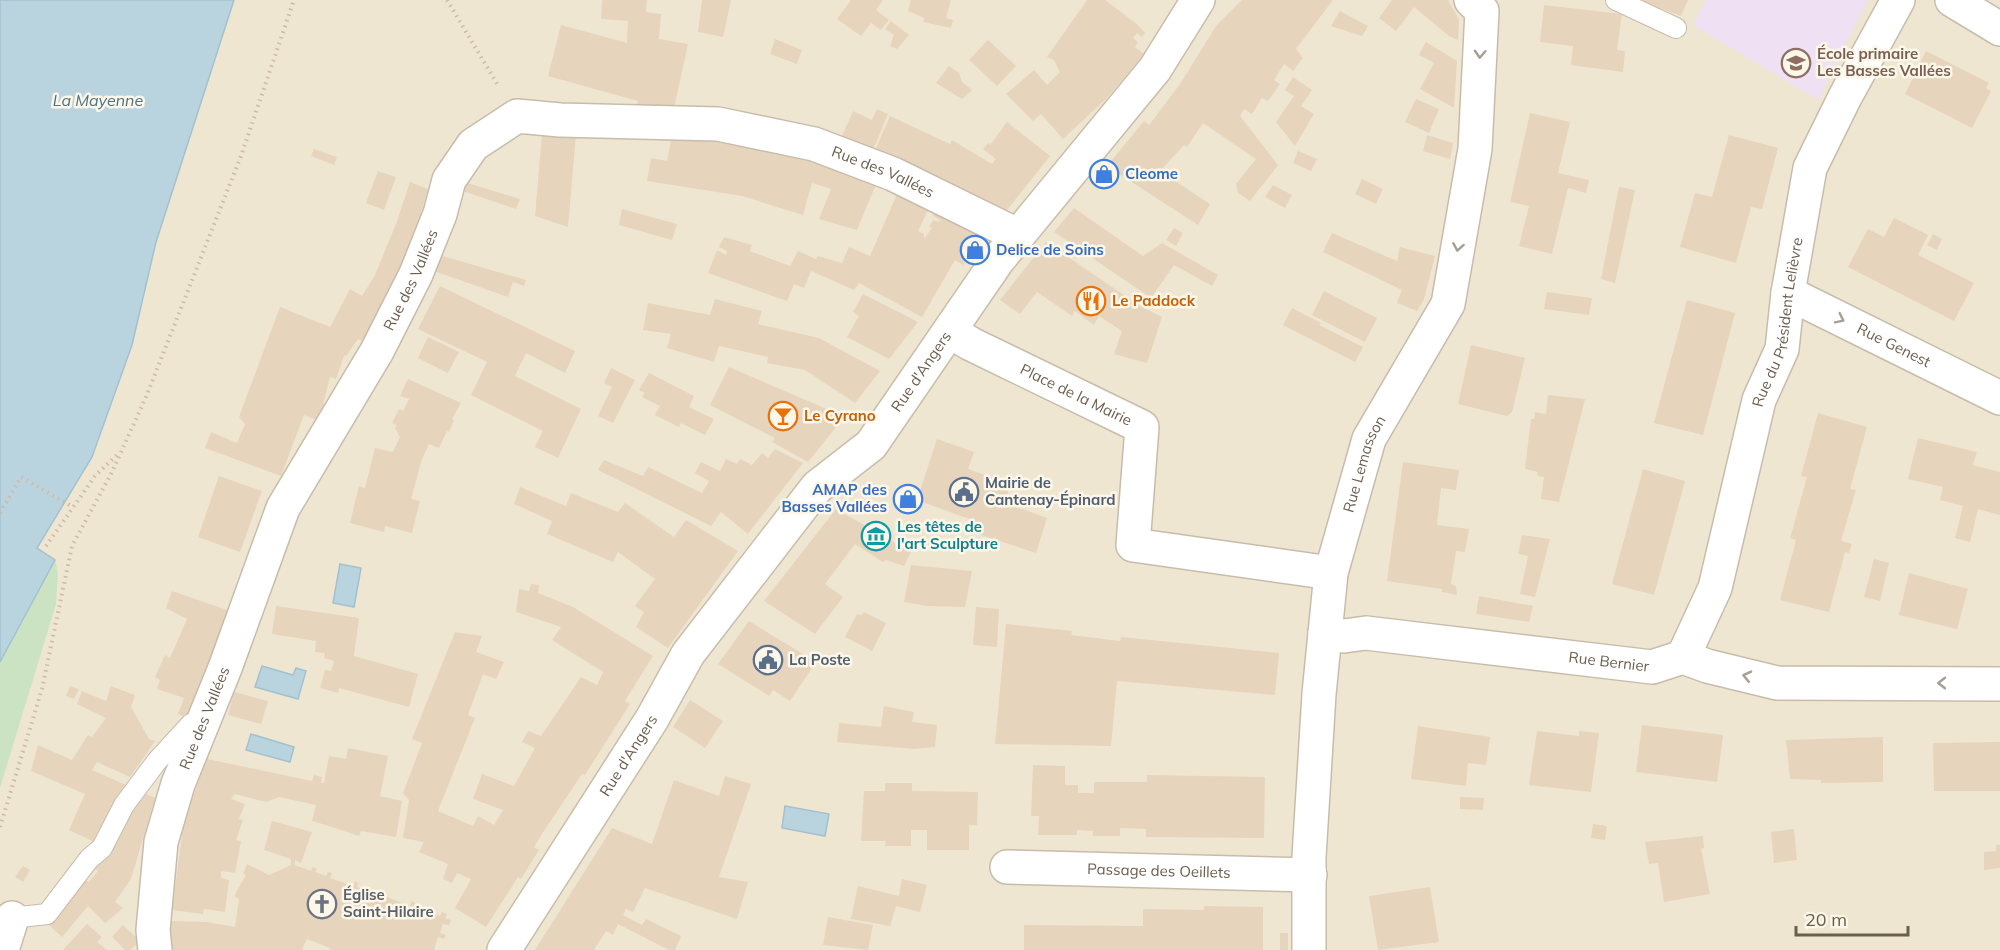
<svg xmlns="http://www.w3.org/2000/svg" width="2000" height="950" viewBox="0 0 2000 950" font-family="Mulish,sans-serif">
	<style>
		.residential { fill: #efe6d2 }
		.education { fill: #f0e0f4 }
		.green { fill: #cbe3c3 }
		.water { fill: #bad4df; stroke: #a2c1cf; stroke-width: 1.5 }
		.building { fill: #e7d4bc }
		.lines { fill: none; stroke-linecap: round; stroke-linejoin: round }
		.service-casing { stroke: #c7bcac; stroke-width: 22 }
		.minor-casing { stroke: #c7bcac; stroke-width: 36 }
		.secondary-casing { stroke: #cabdaa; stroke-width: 36 }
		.path { stroke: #cebaa2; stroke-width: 4; stroke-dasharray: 1.5 4.5; stroke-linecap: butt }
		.service { stroke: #fff; stroke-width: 20 }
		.minor { stroke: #fff; stroke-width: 33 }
		.secondary { stroke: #fff; stroke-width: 33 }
		.oneway { stroke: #a79e94 }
		.labels { text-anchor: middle; stroke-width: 5; stroke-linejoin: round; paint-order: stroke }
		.education-label { font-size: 15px; font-weight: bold; fill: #785e54; stroke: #fcf7e8; text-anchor: start }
		.street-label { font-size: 15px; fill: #6c5d4d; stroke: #fcf7e8 }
		.shop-label { font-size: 15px; font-weight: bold; fill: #366cbe; stroke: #fcf7e8; text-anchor: start }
		.food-label { font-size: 15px; font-weight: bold; fill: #c56008; stroke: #fcf7e8; text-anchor: start }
		.service-label { font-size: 15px; font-weight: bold; fill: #4e5e75; stroke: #fcf7e8; text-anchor: start }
		.culture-label { font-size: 15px; font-weight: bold; fill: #0d838f; stroke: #fcf7e8; text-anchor: start }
		.worship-label { font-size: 15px; font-weight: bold; fill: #5b616d; stroke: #fcf7e8; text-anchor: start }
		.water-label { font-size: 16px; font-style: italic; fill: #4d7283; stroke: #fcf7e8 }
	</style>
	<rect width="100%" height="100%" fill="#f8f3e3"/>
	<!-- residential -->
	<polygon class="residential" points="234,0 2000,0 2000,950 0,950 0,662 55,560 37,548 92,457 132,345 156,242"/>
	<!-- education -->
	<polygon class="education" points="1706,0 1868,0 1818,100 1693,25"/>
	<!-- green -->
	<polygon class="green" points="55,560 58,573 56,604 0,788 0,662"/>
	<!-- water -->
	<g class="water">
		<polygon points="0,0 234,0 156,242 132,345 92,457 37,548 55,560 0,662"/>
		<polygon points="340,564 361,568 354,607 333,603"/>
		<polygon points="262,666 293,675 296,668 306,671 298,699 255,687"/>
		<polygon points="251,734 294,747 290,762 246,750"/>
		<polygon points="785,806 829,814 825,836 782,828"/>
	</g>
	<!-- building -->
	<g class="building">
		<polygon points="602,0 647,0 646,12 661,14 659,39 688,44 674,108 636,107 638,101 548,76 561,25 627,43 628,21 601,19"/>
		<polygon points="702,0 731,0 723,37 698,32"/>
		<polygon points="851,0 883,0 876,10 889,20 881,30 871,23 861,36 837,19"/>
		<polygon points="911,0 951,0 946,18 953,20 951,28 923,22 924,18 908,11"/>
		<polygon points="1087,0 1105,0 1137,24 1145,33 1142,37 1137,33 1133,38 1138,42 1135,47 1144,54 1106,99 1063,139 1041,114 1033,121 1006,94 1034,70 1047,85 1060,72 1054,60 1047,57"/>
		<polygon points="1242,0 1333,0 1296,49 1303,58 1293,71 1284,64 1274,80 1280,84 1268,101 1262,98 1252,114 1244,109 1240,116 1278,165 1250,201 1238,193 1236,184 1256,159 1203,123 1187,147 1184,145 1160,171 1210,204 1198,225 1107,166 1144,121 1149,125 1180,84 1216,26"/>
		<polygon points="1392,0 1448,0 1459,20 1458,40 1449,36 1414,7 1396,31 1379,18"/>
		<polygon points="1638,0 1688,0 1681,16"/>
		<polygon points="1544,5 1622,14 1617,50 1625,51 1623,72 1571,65 1573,46 1540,42"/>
		<polygon points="1340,11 1368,26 1362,36 1331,26"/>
		<polygon points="891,21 909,35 897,49 890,46 894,35 885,29"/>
		<polygon points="775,39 802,50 797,64 770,54"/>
		<polygon points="988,40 1016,66 997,86 969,60"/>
		<polygon points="1426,42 1457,61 1454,108 1420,89 1434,63 1419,55"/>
		<polygon points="1926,51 1989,83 1986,88 1991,91 1972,128 1905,94"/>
		<polygon points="949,66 959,73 962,82 972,90 962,99 936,83"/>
		<polygon points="1293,77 1312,90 1301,106 1314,114 1295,146 1276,122 1294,96 1285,90"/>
		<polygon points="1416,99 1439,109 1429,133 1405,122"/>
		<polygon points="877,109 888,114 872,152 841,138 853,111 872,120"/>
		<polygon points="1530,113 1570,122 1558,173 1589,180 1586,193 1568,188 1552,254 1519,246 1529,206 1510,202"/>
		<polygon points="890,116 950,144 952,140 992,164 996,159 983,149 988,143 990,145 1007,122 1050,156 1004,214 874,153"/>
		<polygon points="542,134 576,134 568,227 535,216"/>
		<polygon points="672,135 711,139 818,161 877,182 857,230 819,219 831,189 812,183 803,215 742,196 647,181 651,158 667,161"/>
		<polygon points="1427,135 1453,143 1450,159 1423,151"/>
		<polygon points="1729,135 1778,148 1762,209 1751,207 1736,263 1680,247 1695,193 1712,197"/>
		<polygon points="314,149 337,157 334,165 311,156"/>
		<polygon points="1298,151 1317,159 1311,171 1293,163"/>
		<polygon points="378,171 396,177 384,210 366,203"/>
		<polygon points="1362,179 1383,189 1376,204 1355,194"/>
		<polygon points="410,182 428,189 414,237 369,344 358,339 346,356 344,356 336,379 330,377 323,404 326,404 317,420 304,415 281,476 205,448 211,432 237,443 245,424 239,417 280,307 330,327 350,289 362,296 375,275 396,224"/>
		<polygon points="464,182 520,199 516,209 460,190"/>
		<polygon points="1273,185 1292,195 1285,208 1265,197"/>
		<polygon points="1619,187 1635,190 1615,283 1601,279"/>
		<polygon points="898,192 930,206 918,231 924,234 924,239 932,228 929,227 933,220 939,222 940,220 933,216 936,209 987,234 963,265 955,260 922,317 859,283 854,290 811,271 804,288 794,284 787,301 708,273 717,250 726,255 727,251 719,247 724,237 752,245 750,251 790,266 798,251 816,259 818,256 842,263 849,247 870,256"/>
		<polygon points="1074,208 1143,256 1162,243 1218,275 1212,286 1174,265 1151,298 1054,232"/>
		<polygon points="622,209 677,224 672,240 619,225"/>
		<polygon points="1894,218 1928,235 1918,255 1974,283 1954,321 1848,267 1868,229 1884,237"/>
		<polygon points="1174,228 1183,233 1176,246 1166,240"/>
		<polygon points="1332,233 1397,261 1400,247 1435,256 1424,299 1417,311 1397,303 1402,290 1323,252"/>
		<polygon points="1933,234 1942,239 1937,250 1927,245"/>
		<polygon points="1046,242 1140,306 1162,317 1147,363 1114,354 1122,331 1099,316 1094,325 1075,311 1072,316 1037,292 1020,314 1000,300"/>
		<polygon points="439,255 526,280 524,286 513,282 508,297 434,271"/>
		<polygon points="440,286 575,351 565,373 526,353 515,376 581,409 558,458 535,447 543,431 471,395 487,362 418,329"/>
		<polygon points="1324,291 1377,318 1365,342 1312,315"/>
		<polygon points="1547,292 1592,298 1589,315 1544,309"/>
		<polygon points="863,294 918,322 889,359 847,337 859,316 853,312"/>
		<polygon points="715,299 762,311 758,324 819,338 880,371 855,403 805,370 767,363 768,357 719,346 714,362 667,348 671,334 643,330 648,303 710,315"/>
		<polygon points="1687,300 1735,313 1703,435 1654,423"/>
		<polygon points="1292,308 1321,323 1319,325 1363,347 1355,362 1283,325"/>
		<polygon points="428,337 459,352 448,373 418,358"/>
		<polygon points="1471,345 1525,358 1512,412 1507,416 1458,404"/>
		<polygon points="729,367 829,410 841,421 808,462 772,442 775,438 710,405"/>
		<polygon points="611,368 635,380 613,423 598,416 612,387 604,383"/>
		<polygon points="649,373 694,396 689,407 714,419 705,435 681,423 679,427 655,415 660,406 642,397 645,393 639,390"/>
		<polygon points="408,379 461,403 452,419 454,420 449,432 447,431 439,448 429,444 422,459 411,499 420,501 412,533 385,526 384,532 350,523 359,486 365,488 375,448 393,452 400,437 395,428 397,425 392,423 399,409 403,411 409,399 400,396"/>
		<polygon points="1548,395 1585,399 1559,502 1541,499 1544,477 1537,476 1538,472 1525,469 1531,419 1534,419 1535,412 1546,414"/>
		<polygon points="1818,413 1867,427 1850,489 1856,490 1841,541 1852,544 1849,553 1845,552 1829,612 1780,600 1796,540 1790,538 1807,477 1801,476"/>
		<polygon points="1918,438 1977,452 1973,465 2000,472 2000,515 1978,509 1970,542 1955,538 1963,506 1940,500 1943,487 1908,479"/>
		<polygon points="937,439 974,452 968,469 1010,484 1005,503 1047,518 1036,553 969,531 972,520 917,500"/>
		<polygon points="775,449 803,463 748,534 721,512 711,526 598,470 604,460 643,476 648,467 702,493 709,481 695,473 701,462 720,471 726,459 737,464 740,459 752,465 762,453 768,458"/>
		<polygon points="1403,462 1459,470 1456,490 1441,488 1437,525 1469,529 1465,552 1456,551 1451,584 1456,586 1457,595 1442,592 1442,589 1387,581"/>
		<polygon points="1643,469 1685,481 1654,595 1612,584"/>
		<polygon points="219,476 262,491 240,552 198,537"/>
		<polygon points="520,487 566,506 571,493 618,512 625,503 674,537 686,520 738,551 668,648 636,627 644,612 635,606 655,579 618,552 613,562 547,534 552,521 514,504"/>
		<polygon points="836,509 911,552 904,566 886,560 883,562 855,544 825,584 843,597 815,634 764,601"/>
		<polygon points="1522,535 1550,539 1535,597 1520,594 1528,556 1518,554"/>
		<polygon points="1874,559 1889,563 1880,601 1864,597"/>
		<polygon points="911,565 972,571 965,607 927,606 904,602"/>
		<polygon points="1909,573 1968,589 1957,629 1899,615"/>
		<polygon points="531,584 539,585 538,593 573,607 653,656 625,701 630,704 585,775 582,774 544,831 534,847 539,850 521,879 518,877 486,927 455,908 471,879 457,873 452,883 443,879 448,864 419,852 424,842 403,838 409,800 403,793 422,743 412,739 455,632 482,636 476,652 504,662 496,679 483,674 468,715 475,718 438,811 473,826 478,816 494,825 503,810 473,799 482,774 514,786 535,748 522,742 528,731 541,736 581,677 597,685 603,672 552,640 561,627 516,612 519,589 529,591"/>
		<polygon points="172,591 230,611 189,719 178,714 184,698 157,689 160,680 155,677 165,655 170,658 187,619 166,608"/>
		<polygon points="1479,596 1533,606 1529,622 1476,614"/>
		<polygon points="276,606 359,618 354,656 418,674 409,707 339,688 338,693 320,688 325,670 331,671 334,661 324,658 325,653 315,652 316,641 272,634"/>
		<polygon points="976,607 999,609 997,647 973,645"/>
		<polygon points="864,612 886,623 872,651 845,637 857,614 862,615"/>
		<polygon points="749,621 816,662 790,701 773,690 769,696 718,664"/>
		<polygon points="1006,624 1072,631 1071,635 1120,641 1121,637 1279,653 1275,695 1117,681 1111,746 995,744"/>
		<polygon points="70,686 79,689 74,699 66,696"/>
		<polygon points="111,686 135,695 131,707 149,739 155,741 130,777 97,762 92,770 126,785 99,844 69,830 85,794 31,771 38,745 72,760 88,735 92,737 106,718 77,704 82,691 106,701"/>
		<polygon points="234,692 268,701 261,724 228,715"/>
		<polygon points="690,700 723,721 705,748 673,727"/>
		<polygon points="884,706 914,712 912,722 937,725 935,747 914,749 837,742 839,723 881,727"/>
		<polygon points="1642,725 1723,735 1717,782 1636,772"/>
		<polygon points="1418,726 1490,737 1486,765 1468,763 1466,786 1411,779"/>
		<polygon points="1537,731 1579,736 1579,731 1599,733 1591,792 1529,785"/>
		<polygon points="1883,737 1883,782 1821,783 1821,780 1790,779 1786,740"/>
		<polygon points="2000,742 2000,791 1934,791 1933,743"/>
		<polygon points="348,748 388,756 380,796 402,801 396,837 361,831 359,836 316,822 312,821 316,805 279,797 266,802 235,794 231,799 245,804 239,819 243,820 236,840 241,841 235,873 221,871 221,878 229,880 225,912 204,909 203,914 172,910 184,821 207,759 312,781 314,775 322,777 321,783 324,783 329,756 346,759"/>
		<polygon points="1033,765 1065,766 1065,785 1078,785 1078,793 1094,793 1094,782 1147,782 1147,775 1265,777 1264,838 1146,837 1146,829 1120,828 1120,836 1093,836 1093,831 1077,830 1077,835 1038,835 1039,816 1031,816"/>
		<polygon points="725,776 751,784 719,877 748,882 737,919 645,888 633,912 626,909 623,915 642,925 646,919 681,936 675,950 669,950 618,924 613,935 606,931 594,950 535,950 612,828 652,844 674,780 719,796"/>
		<polygon points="885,783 912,783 912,791 978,792 977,825 969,825 969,850 927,850 927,830 911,830 911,846 885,846 886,841 861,841 864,791 885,791"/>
		<polygon points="141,791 155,798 131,879 115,902 123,908 105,923 88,906 62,937 49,925 84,879 89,882 98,871 92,867"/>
		<polygon points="1460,797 1484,798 1483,810 1460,809"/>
		<polygon points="272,821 312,832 301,863 295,860 295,865 311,871 313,867 317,869 315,872 326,876 328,872 332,873 330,878 353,886 355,881 358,883 357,887 381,895 383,891 387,893 385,896 410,906 411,901 415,903 414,907 440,916 442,912 447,914 445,918 451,920 449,925 443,924 440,933 446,935 444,939 438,937 434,950 330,950 330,948 307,939 302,950 171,950 171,921 207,922 235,927 239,899 234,896 246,875 243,874 247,864 269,875 291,865 291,859 264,850"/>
		<polygon points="1593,824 1607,826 1605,840 1591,838"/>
		<polygon points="1794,829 1797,860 1774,863 1771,832"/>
		<polygon points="1703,836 1704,848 1701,849 1710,894 1664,902 1658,863 1649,864 1645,842"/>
		<polygon points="1996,845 2000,845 2000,868 1984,870 1984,852 1996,851"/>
		<polygon points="23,866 30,870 23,882 15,877"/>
		<polygon points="902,879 927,885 920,912 896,906 890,926 851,919 858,886 899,896"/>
		<polygon points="1430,887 1439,942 1378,950 1369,896"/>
		<polygon points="1204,906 1263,907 1263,950 1024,950 1024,925 1143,926 1143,909 1204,910"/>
		<polygon points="828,917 873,925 868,950 823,945"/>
		<polygon points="87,924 102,937 97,942 107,950 63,950"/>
		<polygon points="123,925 140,941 130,950 125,950 112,937"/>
		<rect x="1280" y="933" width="8" height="17"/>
	</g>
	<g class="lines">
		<!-- service casing -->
		<g class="service-casing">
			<g id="service">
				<polyline points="1616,0 1676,28"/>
				<polyline points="12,918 47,914 89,859 102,848 124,805 157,761 191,724 198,721"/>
			</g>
		</g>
		<!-- minor casing -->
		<g class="minor-casing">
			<g id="minor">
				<polyline points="1952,0 2000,29"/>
				<path id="s1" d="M 1788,293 L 2000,398"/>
				<path id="s2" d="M 951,332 L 971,344 L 1142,427 L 1133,545 L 1331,573"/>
				<path id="s3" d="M 1325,633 L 1344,636 L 1366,633 L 1652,667 L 1683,657 L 1707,666 L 1777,683 L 2000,684"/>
				<path id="s4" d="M 1683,657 L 1715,588 L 1759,400 L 1782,349 L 1788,293 L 1810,168 L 1845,97 L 1898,0"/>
				<path id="s5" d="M 1007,867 L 1310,875"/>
				<polyline points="2,950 12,918"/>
				<path id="s6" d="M 155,950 L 153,930 L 161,842 L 178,784 L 225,668 L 283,508 L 377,351 L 416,274 L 440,214 L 449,180 L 473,145 L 517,116 L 560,120 L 718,124 L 814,144 L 893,174 L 1017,235"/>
				<path id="s7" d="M 1309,950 L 1309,857 L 1319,694 L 1331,573 L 1369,439 L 1448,304 L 1475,149 L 1482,11 L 1471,0"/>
			</g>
		</g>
		<!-- secondary casing -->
		<g class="secondary-casing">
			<g id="secondary">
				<path id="s8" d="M 504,950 L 652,719 L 688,654 L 817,487 L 871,445 L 998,260 L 1155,69 L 1198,0"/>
			</g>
		</g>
		<!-- path -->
		<g class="path">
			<polyline points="447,0 499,87"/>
			<polyline points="0,513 21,477 73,507"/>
			<polyline points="46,546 95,476 119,453"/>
			<polyline points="0,827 42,689 72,546 112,472 146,397 241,156 294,0"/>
		</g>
		<!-- service -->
		<use href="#service" class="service"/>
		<!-- minor -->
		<use href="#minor" class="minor"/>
		<!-- secondary -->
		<use href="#secondary" class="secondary"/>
	</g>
	<!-- one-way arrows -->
	<defs><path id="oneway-chevron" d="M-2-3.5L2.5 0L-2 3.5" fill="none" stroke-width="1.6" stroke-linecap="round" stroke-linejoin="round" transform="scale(1.5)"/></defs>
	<g class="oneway">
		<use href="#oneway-chevron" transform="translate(1480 54) rotate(93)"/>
		<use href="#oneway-chevron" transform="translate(1458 247) rotate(100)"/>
		<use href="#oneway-chevron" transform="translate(1840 319) rotate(26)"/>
		<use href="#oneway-chevron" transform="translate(1747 676) rotate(-167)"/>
		<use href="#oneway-chevron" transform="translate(1942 683) rotate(-180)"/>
	</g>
	<!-- icons -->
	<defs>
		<g id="school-ring" transform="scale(1.5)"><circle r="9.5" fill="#fcf7e8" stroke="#8d6e63" stroke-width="1.5"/><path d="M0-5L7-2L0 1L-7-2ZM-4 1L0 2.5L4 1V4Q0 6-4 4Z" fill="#8d6e63"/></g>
		<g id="shop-ring" transform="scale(1.5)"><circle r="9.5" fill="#fcf7e8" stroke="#3f7fe0" stroke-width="1.5"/><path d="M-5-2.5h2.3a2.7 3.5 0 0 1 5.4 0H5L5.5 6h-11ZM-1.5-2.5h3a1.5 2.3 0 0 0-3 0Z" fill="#3f7fe0"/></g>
		<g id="restaurant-ring" transform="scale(1.5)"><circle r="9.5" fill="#fcf7e8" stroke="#e8710a" stroke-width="1.5"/><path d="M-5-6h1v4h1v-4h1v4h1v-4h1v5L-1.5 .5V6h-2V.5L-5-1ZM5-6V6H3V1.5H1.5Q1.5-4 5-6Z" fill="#e8710a"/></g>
		<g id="bar-ring" transform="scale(1.5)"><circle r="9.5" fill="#fcf7e8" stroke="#e8710a" stroke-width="1.5"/><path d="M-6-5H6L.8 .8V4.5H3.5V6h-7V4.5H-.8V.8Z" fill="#e8710a"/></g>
		<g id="civic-ring" transform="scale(1.5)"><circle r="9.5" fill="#fcf7e8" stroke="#5c6f8a" stroke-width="1.5"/><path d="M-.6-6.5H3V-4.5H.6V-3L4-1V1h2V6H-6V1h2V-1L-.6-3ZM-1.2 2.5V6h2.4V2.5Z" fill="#5c6f8a"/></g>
		<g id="museum-ring" transform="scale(1.5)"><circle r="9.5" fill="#fcf7e8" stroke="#0f9aa8" stroke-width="1.5"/><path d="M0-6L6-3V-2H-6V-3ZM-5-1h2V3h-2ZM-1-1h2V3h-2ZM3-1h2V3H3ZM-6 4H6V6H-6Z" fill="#0f9aa8"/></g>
		<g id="church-ring" transform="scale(1.5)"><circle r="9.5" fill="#fcf7e8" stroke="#6b7280" stroke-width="1.5"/><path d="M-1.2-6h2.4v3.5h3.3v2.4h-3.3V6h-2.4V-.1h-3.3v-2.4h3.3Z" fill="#6b7280"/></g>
	</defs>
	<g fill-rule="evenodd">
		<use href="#school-ring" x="1796" y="63"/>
		<use href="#shop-ring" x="1104" y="174"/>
		<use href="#shop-ring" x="975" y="250"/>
		<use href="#restaurant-ring" x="1091" y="301"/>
		<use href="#bar-ring" x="783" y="416"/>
		<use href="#civic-ring" x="964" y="492"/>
		<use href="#shop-ring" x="908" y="499"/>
		<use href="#museum-ring" x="876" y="536"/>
		<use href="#civic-ring" x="768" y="660"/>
		<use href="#church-ring" x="322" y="904"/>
	</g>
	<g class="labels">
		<!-- education labels -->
		<g class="education-label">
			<text x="1817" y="59">École primaire<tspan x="1817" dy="17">Les Basses Vallées</tspan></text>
		</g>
		<!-- street labels -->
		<g class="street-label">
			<text dy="5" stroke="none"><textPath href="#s6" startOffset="1302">Rue des Vallées</textPath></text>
			<text dy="5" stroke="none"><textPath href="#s6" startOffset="726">Rue des Vallées</textPath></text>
			<text dy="5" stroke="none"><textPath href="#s4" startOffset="350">Rue du Président Lelièvre</textPath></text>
			<text dy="5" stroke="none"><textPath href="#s1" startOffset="118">Rue Genest</textPath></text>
			<text dy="5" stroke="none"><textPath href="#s8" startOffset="717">Rue d'Angers</textPath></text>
			<text dy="5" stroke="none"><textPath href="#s2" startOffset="140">Place de la Mairie</textPath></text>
			<text dy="5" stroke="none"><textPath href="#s7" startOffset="492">Rue Lemasson</textPath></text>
			<text dy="5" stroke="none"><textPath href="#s3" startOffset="286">Rue Bernier</textPath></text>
			<text dy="5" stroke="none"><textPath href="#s6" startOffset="240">Rue des Vallées</textPath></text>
			<text dy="5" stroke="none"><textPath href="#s8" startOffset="231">Rue d'Angers</textPath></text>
			<text dy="5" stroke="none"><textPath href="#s5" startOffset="152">Passage des Oeillets</textPath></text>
		</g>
		<!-- shop labels -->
		<g class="shop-label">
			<text x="1125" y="179">Cleome</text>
			<text x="996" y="255">Delice de Soins</text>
			<text x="887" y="495" text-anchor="end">AMAP des<tspan x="887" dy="17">Basses Vallées</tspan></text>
		</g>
		<!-- food labels -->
		<g class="food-label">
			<text x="1112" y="306">Le Paddock</text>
			<text x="804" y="421">Le Cyrano</text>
		</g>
		<!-- service labels -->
		<g class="service-label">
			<text x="985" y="488">Mairie de<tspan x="985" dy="17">Cantenay-Épinard</tspan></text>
			<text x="789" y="665">La Poste</text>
		</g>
		<!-- culture labels -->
		<g class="culture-label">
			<text x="897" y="532">Les têtes de<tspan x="897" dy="17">l'art Sculpture</tspan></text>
		</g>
		<!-- worship labels -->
		<g class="worship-label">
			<text x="343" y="900">Église<tspan x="343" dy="17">Saint-Hilaire</tspan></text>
		</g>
		<!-- water labels -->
		<g class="water-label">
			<text x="98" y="106">La Mayenne</text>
		</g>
	</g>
	<!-- scale -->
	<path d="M1796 926v9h112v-9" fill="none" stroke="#6c5d4d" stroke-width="3"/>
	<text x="1805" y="926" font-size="18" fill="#6c5d4d" stroke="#fcf7e8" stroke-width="4.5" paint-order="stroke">20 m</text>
</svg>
